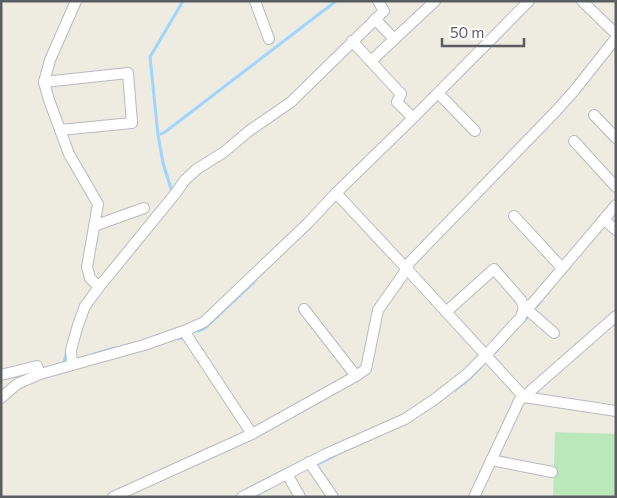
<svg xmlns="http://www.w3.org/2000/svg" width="617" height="498" viewBox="0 0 617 498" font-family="Commissioner,sans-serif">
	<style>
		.green { fill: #bbe8bb }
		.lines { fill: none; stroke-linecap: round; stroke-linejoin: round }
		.stream { stroke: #a0d5ff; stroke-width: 3 }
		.minor-casing { stroke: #b7babf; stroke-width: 12 }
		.minor { stroke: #fff; stroke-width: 10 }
	</style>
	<rect width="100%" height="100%" fill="#eeebe1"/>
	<!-- green -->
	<polygon class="green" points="555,432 616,434 616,497 553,497"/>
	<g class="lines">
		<!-- stream -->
		<g class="stream">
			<polyline points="161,134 165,132 336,1"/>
			<polyline points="171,194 172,192 163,163 158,135 150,57 183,1"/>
			<polyline points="524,321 541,301"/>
			<polyline points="199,331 205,328 254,282"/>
			<polyline points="174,339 183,338"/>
			<polyline points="94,354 115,348"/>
			<polyline points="64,362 67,351"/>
			<polyline points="455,390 469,379 499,348"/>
			<polyline points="314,466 336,455"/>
			<polyline points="256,495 268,489"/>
		</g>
		<!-- minor casing -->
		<g class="minor-casing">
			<g id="minor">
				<polyline points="255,1 269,39"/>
				<polyline points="582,1 616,34"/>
				<polyline points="375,19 394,39"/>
				<polyline points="352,41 401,94 397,102 413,118"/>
				<polyline points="371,61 435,1"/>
				<polyline points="44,82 128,73 132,123 60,130"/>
				<polyline points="438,93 475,131"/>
				<polyline points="594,115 616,138"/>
				<polyline points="574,141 616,187"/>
				<polyline points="336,193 405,267 524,397 616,411"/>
				<polyline points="514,216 562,268"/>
				<polyline points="604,220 616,230"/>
				<polyline points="94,226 144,208"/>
				<polyline points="99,287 175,194 185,180 197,169 224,152 249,131 291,102 384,11 378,1"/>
				<polyline points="304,309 356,376"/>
				<polyline points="446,312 494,269 521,300 524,308 530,312 554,333"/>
				<polyline points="184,331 252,434"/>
				<polyline points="72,364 71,350 78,325 85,306 99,287 90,278 87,267 98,204 69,154 49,100 44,82 50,60 76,1"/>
				<polyline points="1,375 37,366 40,374"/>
				<polyline points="1,398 17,384 40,374 144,345 184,331 204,322 308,223 336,193 413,118 529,1"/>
				<polyline points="491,460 552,472"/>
				<polyline points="309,462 333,497"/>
				<polyline points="287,474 300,497"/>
				<polyline points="113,497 252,434 356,376 366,369 378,310 402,276 410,262 557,110 574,91 616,38"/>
				<polyline points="242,497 326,454 405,419 435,399 467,374 488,353 521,317 524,308 532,304 616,205"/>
				<polyline points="474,497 519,401 616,316"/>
			</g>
		</g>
		<!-- minor -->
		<use href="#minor" class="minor"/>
	</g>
	<!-- border -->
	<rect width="617" height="498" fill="none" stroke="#5a5e63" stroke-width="5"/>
	<!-- scale -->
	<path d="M442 38v8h82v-8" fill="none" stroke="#5a5e63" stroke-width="2.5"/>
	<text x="450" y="38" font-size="15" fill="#5a5e63" stroke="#ffffff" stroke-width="4" paint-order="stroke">50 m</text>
</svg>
